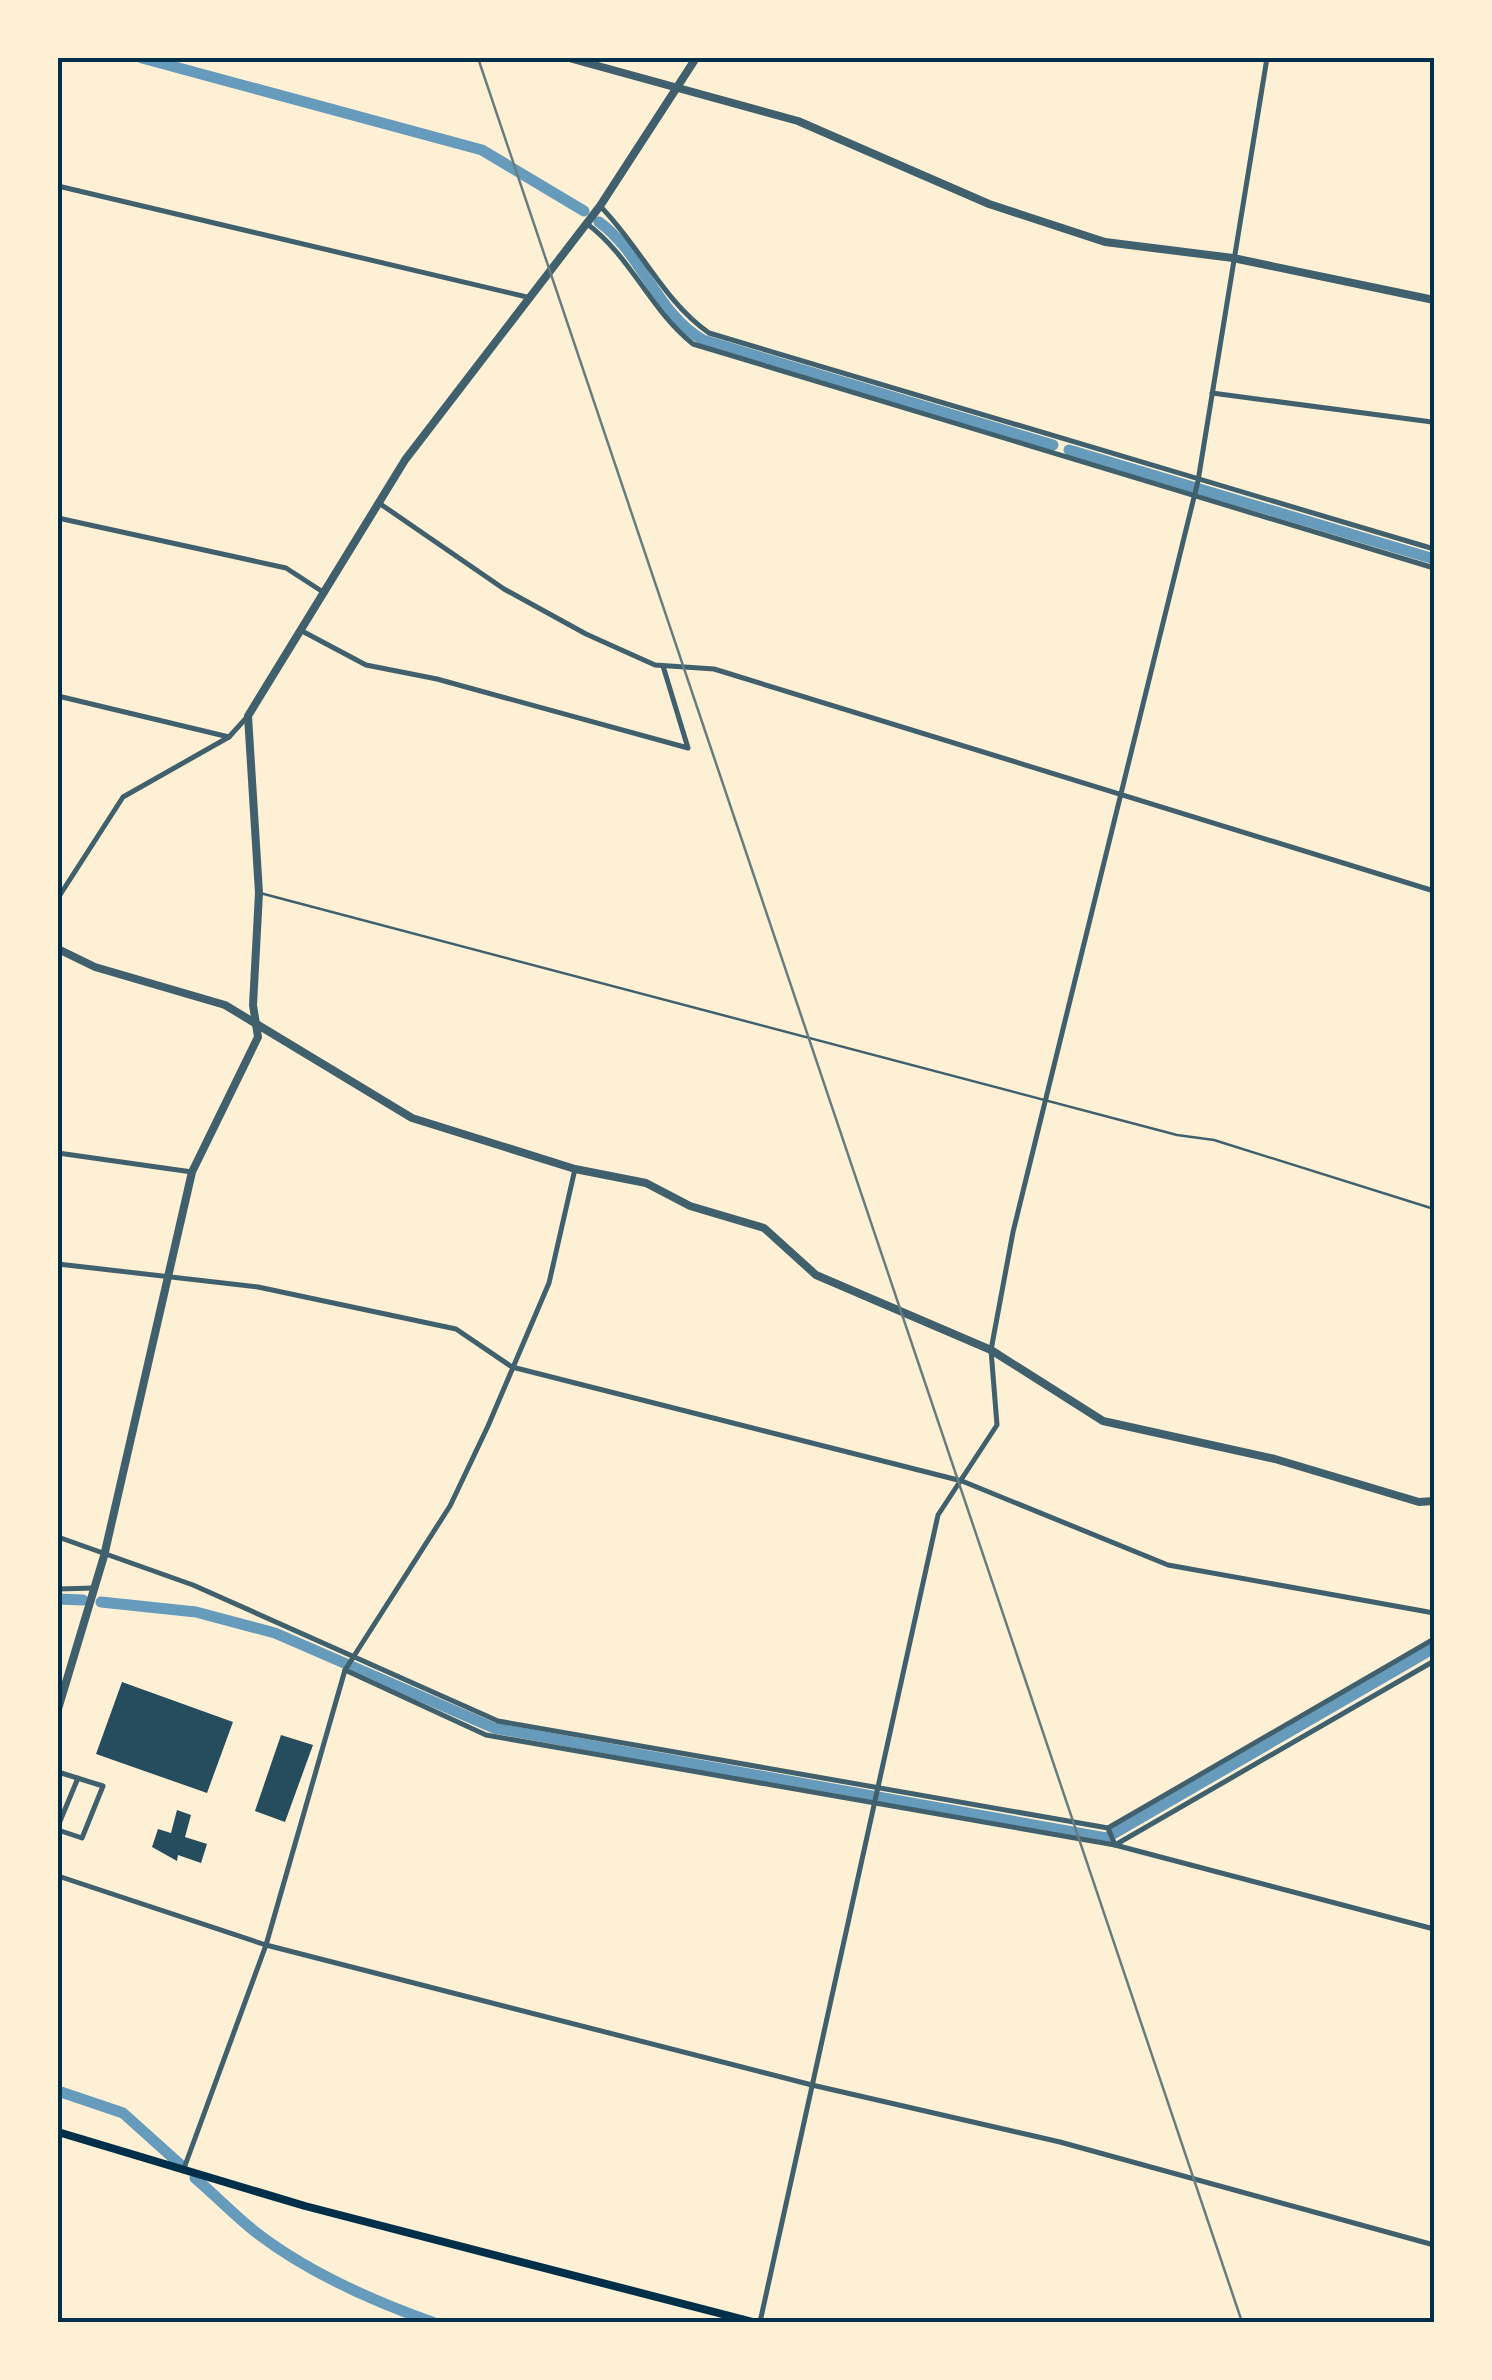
<svg xmlns="http://www.w3.org/2000/svg" width="1492" height="2380" viewBox="0 0 1492 2380" font-family="'Golos Text',sans-serif">
	<style>
		.lines { fill: none; stroke-linecap: round; stroke-linejoin: round }
		.canal { stroke: #669bbc; stroke-width: 11 }
		.building { fill: #264d5e }
		.service { stroke: #3f606c; stroke-width: 2.5 }
		.minor { stroke: #3f606c; stroke-width: 5 }
		.tertiary { stroke: #3f606c; stroke-width: 8 }
		.secondary { stroke: #003049; stroke-width: 8 }
		.rail { stroke: #657d81; stroke-width: 2.5 }
		.neatline { fill: none; stroke: #003049; stroke-width: 4 }
	</style>
	<rect width="100%" height="100%" fill="#fdf0d5"/>
	<g class="lines">
		<!-- canal -->
		<g class="canal">
			<polyline points="142,58 482,150 584,211"/>
			<path d="M 599,222 C 642,253 657,314 703,340 L 1053,445"/>
			<polyline points="1069,450 1434,559"/>
			<polyline points="58,1599 83,1600"/>
			<polyline points="101,1602 196,1612 275,1633 494,1728 1106,1838 1434,1648"/>
			<polyline points="58,2091 123,2113 182,2166"/>
			<path d="M 195,2178 C 215,2195 233,2214 253,2230 C 305,2271 370,2300 432,2322"/>
		</g>
	</g>
	<!-- building -->
	<g class="building">
		<polygon points="122,1682 233,1722 207,1793 96,1754"/>
		<polygon points="281,1735 313,1745 285,1822 255,1811"/>
		<polygon points="177,1810 191,1815 185,1837 207,1844 201,1863 178,1855 177,1861 152,1847 158,1829 171,1833"/>
	</g>
	<g class="lines">
		<!-- service -->
		<polyline class="service" points="260,893 1177,1135 1214,1140 1434,1209"/>
		<!-- minor -->
		<g class="minor">
			<polyline points="58,186 531,298"/>
			<path d="M 600,206 C 639,245 664,302 709,333 L 1434,549"/>
			<path d="M 586,223 C 631,256 650,310 693,344 L 1434,568"/>
			<polyline points="1212,393 1432,422 1434,414"/>
			<polyline points="379,503 504,589 586,634 655,665 714,669 1434,891"/>
			<polyline points="58,518 286,568 323,592"/>
			<polyline points="302,631 366,665 437,679 688,748 663,666"/>
			<polyline points="58,696 229,737"/>
			<polyline points="58,898 123,797 229,737 248,716"/>
			<polyline points="58,1153 192,1172"/>
			<polyline points="58,1264 258,1287 456,1329 512,1367 962,1481 1168,1565 1434,1613"/>
			<polyline points="58,1537 193,1585 498,1721 1108,1828 1434,1639"/>
			<polyline points="58,1589 94,1588"/>
			<polyline points="345,1670 486,1735 1115,1845 1434,1929"/>
			<polyline points="58,1772 103,1786 82,1838 58,1830"/>
			<polyline points="58,1826 78,1778"/>
			<polyline points="1108,1828 1115,1845 1434,1661"/>
			<polyline points="58,1876 266,1945 812,2085 1060,2142 1434,2245"/>
			<polyline points="183,2171 266,1945 345,1670 450,1506 488,1426 549,1283 575,1169"/>
			<polyline points="760,2322 938,1515 997,1425 991,1350 1013,1232 1198,481 1267,58"/>
		</g>
		<!-- tertiary -->
		<g class="tertiary">
			<polyline points="569,58 798,121 989,204 1105,242 1233,258 1434,300"/>
			<polyline points="58,949 95,967 225,1005 412,1118 575,1169 646,1183 690,1206 764,1228 816,1275 991,1350 1103,1421 1275,1459 1419,1502 1434,1501"/>
			<polyline points="58,1709 104,1556 192,1172 258,1037 253,1005 259,893 248,716 405,460 600,206 696,58"/>
		</g>
		<!-- secondary -->
		<polyline class="secondary" points="58,2132 305,2206 753,2322"/>
		<!-- rail -->
		<polyline class="rail" points="478,58 1242,2322"/>
	</g>
	<!-- border -->
	<rect width="1492" height="2380" fill="none" stroke="#fdf0d5" stroke-width="120"/>
	<rect x="60" y="60" width="1372" height="2260" class="neatline"/>
</svg>
